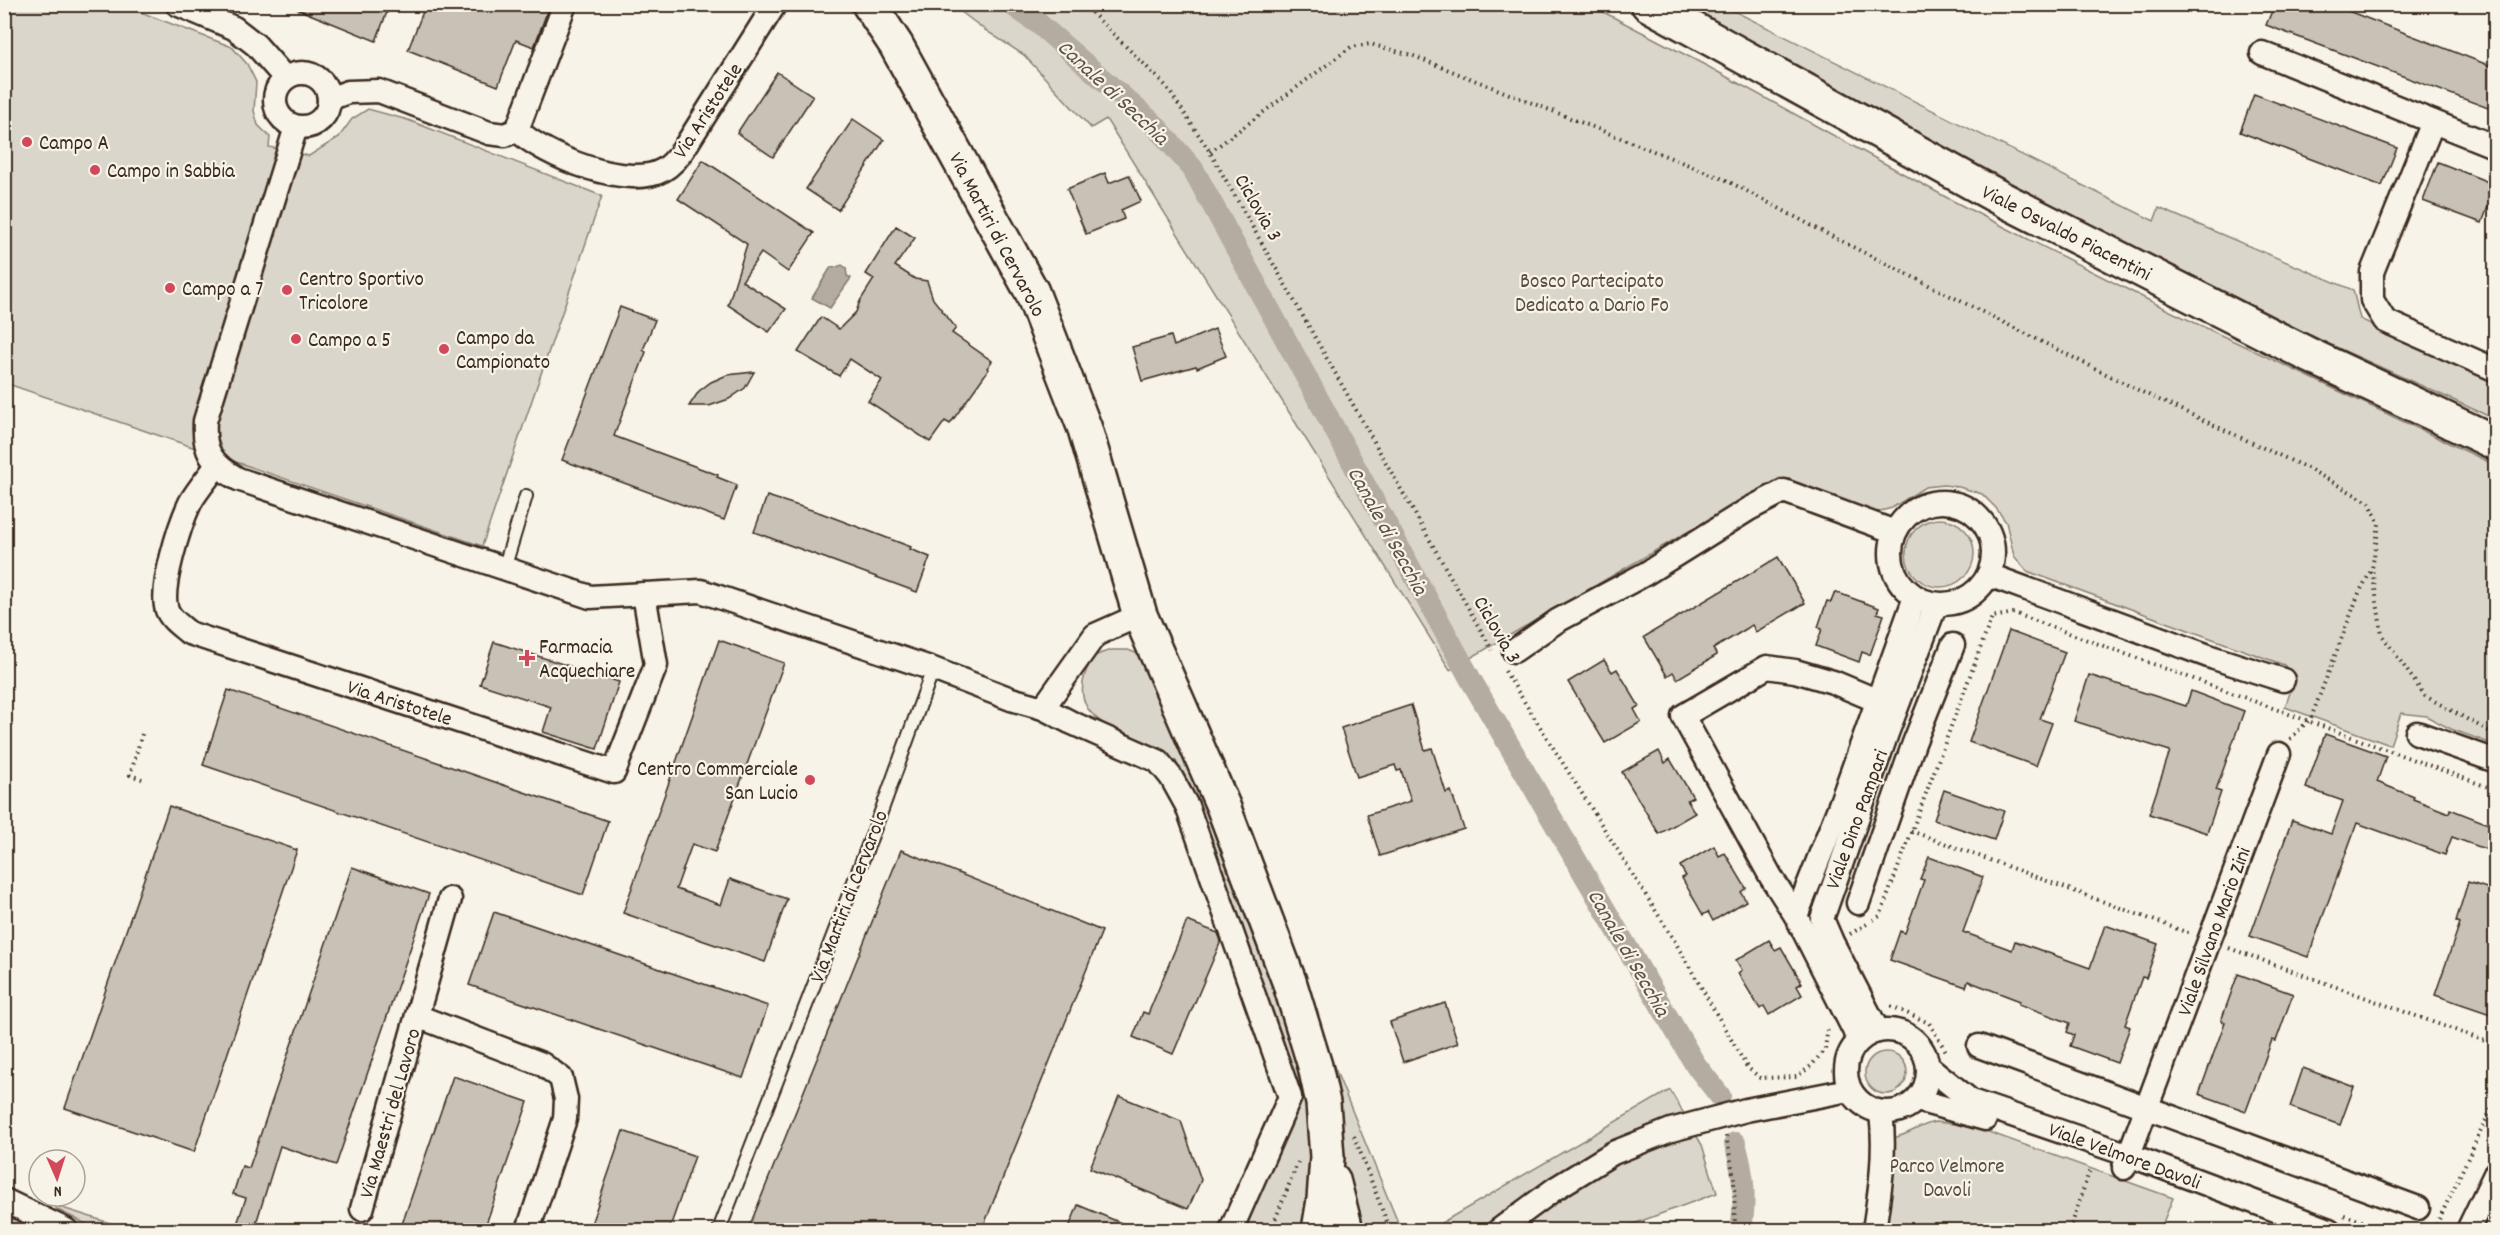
<svg xmlns="http://www.w3.org/2000/svg" width="2500" height="1235" viewBox="0 0 2500 1235" font-family="Dekko,sans-serif">
	<style>
		.green { fill: #dbd6cb; stroke: #8b8074; stroke-width: 1.5 }
		.water { fill: #b4aca0; stroke: #84786c; stroke-width: 1.5 }
		.lines { fill: none; stroke-linecap: round; stroke-linejoin: round }
		.canal { stroke: #b4aca0; stroke-width: 22 }
		.building { fill: #c8c1b6; stroke: #3b2a1e; stroke-width: 1.5 }
		.lane-casing { stroke: #3b2a1e; stroke-width: 16 }
		.street-casing { stroke: #3b2a1e; stroke-width: 27 }
		.secondary-casing { stroke: #3b2a1e; stroke-width: 38 }
		.primary-casing { stroke: #3b2a1e; stroke-width: 38 }
		.path { stroke: #3b2a1e; stroke-width: 4; stroke-dasharray: 1.5 4.5; stroke-linecap: butt }
		.lane { stroke: #f7f3e8; stroke-width: 12 }
		.street { stroke: #f7f3e8; stroke-width: 22 }
		.secondary { stroke: #f7f3e8; stroke-width: 33 }
		.primary { stroke: #f7f3e8; stroke-width: 33 }
		.poi-dot { fill: #d1495b; stroke: #f7f3e8; stroke-width: 2 }
		.labels { text-anchor: middle; stroke-width: 4.5; stroke-linejoin: round; paint-order: stroke }
		.street-label { font-size: 21px; fill: #3b2a1e; stroke: #f7f3e8 }
		.poi-label { font-size: 21px; fill: #3b2a1e; stroke: #f7f3e8; text-anchor: start }
		.park-label { font-size: 21px; fill: #5b4c41; stroke: #f7f3e8 }
		.water-label { font-size: 22px; font-style: italic; fill: #5f5145; stroke: #f7f3e8 }
	</style>
	<rect width="100%" height="100%" fill="#f7f3e8"/>
	<filter id="ink" filterUnits="userSpaceOnUse"><feTurbulence type="fractalNoise" baseFrequency=".0167" numOctaves="2"/><feDisplacementMap in="SourceGraphic" scale="12" xChannelSelector="R" yChannelSelector="G"/><feConvolveMatrix kernelMatrix="1 2 1 2 8 2 1 2 1" color-interpolation-filters="sRGB"/></filter>
	<g filter="url(#ink)">
		<!-- green -->
		<g class="green">
			<polygon points="4,5 122,5 232,47 247,64 256,82 254,111 258,125 270,137 269,147 309,156 339,137 352,119 368,109 408,120 602,196 482,546 5,383"/>
			<polygon points="952,5 1590,5 1705,65 1953,201 2168,310 2495,465 2495,745 2451,729 2426,716 2401,713 2390,745 2285,707 2295,679 2284,665 2027,571 2014,556 2006,522 1996,508 1982,494 1959,487 1944,485 1925,487 1892,508 1869,514 1780,478 1450,670 1106,119 1091,128 1024,55 985,30"/>
			<polygon points="1678,5 1722,5 2154,221 2159,208 2353,290 2360,319 2495,381 2495,419 2327,343 2174,270"/>
			<circle cx="1940" cy="553" r="34"/>
			<path d="M 1112,650 L 1128,650 L 1141,655 L 1200,792 L 1294,1040 L 1313,1127 L 1307,1211 L 1303,1230 L 1245,1230 L 1293,1111 L 1290,1061 L 1176,761 L 1104,724 C 1085,711 1078,697 1085,674 C 1087,669 1090,661 1094,657 C 1098,653 1107,652 1112,650 Z"/>
			<circle cx="1886" cy="1073" r="21"/>
			<polygon points="1329,1054 1401,1230 1354,1230 1346,1211"/>
			<polygon points="1670,1090 1702,1145 1717,1193 1617,1230 1429,1230"/>
			<path d="M 1935,1122 L 1972,1126 L 2173,1198 L 2160,1230 L 1878,1230 L 1893,1138 C 1908,1135 1920,1125 1935,1122 Z"/>
			<polygon points="56,1206 132,1230 98,1230 56,1209"/>
			<polygon points="4,1214 5,1214 38,1230 5,1230"/>
		</g>
		<!-- water -->
		<polygon class="water" points="842,265 846,268 847,276 851,278 830,308 812,298 831,267 834,268"/>
		<g class="lines">
			<!-- canal -->
			<g class="canal">
				<polyline points="1011,4 1039,24 1154,124 1193,169 1471,680 1695,1064 1720,1096"/>
				<path d="M 1735,1143 C 1744,1175 1746,1197 1741,1230"/>
			</g>
		</g>
		<!-- building -->
		<g class="building">
			<polygon points="285,4 390,4 376,41"/>
			<polygon points="426,4 550,4 534,47 516,40 498,86 408,50"/>
			<polygon points="2275,4 2330,4 2496,68 2496,111 2266,25"/>
			<polygon points="777,72 813,96 773,157 737,133"/>
			<polygon points="2254,94 2397,148 2382,186 2240,132"/>
			<polygon points="853,119 884,140 838,210 806,189"/>
			<polygon points="703,160 814,233 788,272 761,253 742,281 786,309 769,332 728,305 747,244 678,199"/>
			<polygon points="2438,162 2496,185 2482,223 2423,201"/>
			<polygon points="1105,173 1109,183 1129,175 1141,201 1121,210 1124,219 1086,234 1067,189"/>
			<polygon points="896,226 915,238 895,266 915,279 927,281 933,299 956,328 952,333 992,361 987,368 989,369 950,424 945,421 930,442 868,401 882,380 850,359 839,376 798,352 821,317 839,329 856,312 860,301 874,279 866,274"/>
			<polygon points="620,307 655,320 643,350 646,352 614,436 718,475 717,477 737,485 724,520 562,460"/>
			<polygon points="1215,329 1226,356 1197,368 1196,366 1142,381 1132,347 1171,336 1174,346"/>
			<polygon points="754,372 745,388 729,399 709,406 689,406 699,391 711,382 727,375"/>
			<polygon points="767,496 821,513 911,547 910,549 930,557 917,592 754,532"/>
			<polygon points="1778,557 1805,603 1756,632 1752,625 1746,629 1713,649 1717,655 1677,679 1673,672 1667,676 1644,637"/>
			<polygon points="1835,592 1879,608 1877,613 1884,615 1870,655 1862,652 1859,662 1816,646 1822,629 1818,627 1827,601 1831,602"/>
			<polygon points="2009,631 2065,652 2040,719 2052,723 2036,766 1969,742"/>
			<polygon points="719,640 784,663 715,852 692,844 676,889 721,905 730,879 787,899 765,962 623,913"/>
			<polygon points="494,642 619,682 597,749 543,732 551,707 480,684"/>
			<polygon points="1604,660 1612,672 1617,669 1639,706 1634,709 1641,722 1605,743 1568,682"/>
			<polygon points="2089,675 2186,706 2191,691 2244,711 2216,790 2221,792 2207,833 2149,814 2170,751 2074,721"/>
			<polygon points="228,690 608,821 583,895 203,765"/>
			<polygon points="1411,705 1425,750 1432,748 1446,793 1451,791 1464,829 1380,856 1367,815 1411,801 1401,770 1397,771 1395,765 1357,777 1341,728"/>
			<polygon points="2325,734 2386,756 2377,782 2414,797 2413,799 2449,813 2450,809 2496,827 2496,853 2452,837 2445,855 2357,823 2308,957 2250,936 2292,820 2331,834 2343,801 2306,788"/>
			<polygon points="1659,751 1665,763 1670,759 1693,797 1687,800 1695,813 1659,834 1622,772"/>
			<polygon points="1944,790 2004,811 1994,840 1934,820"/>
			<polygon points="169,806 297,850 194,1152 65,1108"/>
			<polygon points="1714,846 1719,856 1725,853 1746,888 1741,892 1746,901 1713,921 1708,912 1703,915 1682,878 1686,876 1680,866"/>
			<polygon points="901,850 1102,931 982,1230 748,1230"/>
			<polygon points="1929,857 1983,877 1963,932 2012,950 2015,941 2090,968 2105,925 2158,944 2146,978 2142,977 2125,1025 2130,1027 2117,1063 2070,1046 2074,1035 2067,1032 2070,1023 2019,1004 2020,1001 1968,981 1966,987 1890,960 1900,931 1905,933 1924,880 1920,879"/>
			<polygon points="352,867 429,894 336,1165 280,1146 254,1230 235,1230 246,1198 233,1194 242,1166 249,1168"/>
			<polygon points="2468,882 2496,891 2496,1016 2435,995 2460,923 2456,921"/>
			<polygon points="494,912 768,1006 743,1078 469,985"/>
			<polygon points="1187,921 1218,933 1221,941 1173,1054 1133,1037 1143,1012 1148,1014"/>
			<polygon points="1769,940 1775,950 1781,947 1802,983 1797,986 1802,995 1769,1015 1764,1006 1760,1009 1738,973 1742,970 1736,960"/>
			<polygon points="2238,974 2293,994 2276,1041 2272,1040 2246,1111 2199,1094 2225,1022 2221,1021"/>
			<polygon points="1445,1003 1458,1043 1403,1062 1390,1022"/>
			<polygon points="2303,1068 2354,1087 2340,1125 2290,1107"/>
			<polygon points="453,1076 528,1102 484,1230 400,1230"/>
			<polygon points="1119,1096 1181,1121 1201,1180 1188,1209 1090,1168"/>
			<polygon points="623,1131 695,1156 669,1230 589,1230"/>
			<polygon points="1078,1205 1138,1230 1068,1230"/>
		</g>
		<g class="lines">
			<!-- lane casing -->
			<g class="lane-casing">
				<g id="lane">
					<polyline points="504,569 526,496"/>
					<polyline points="719,1230 881,812 933,669"/>
				</g>
			</g>
			<!-- street casing -->
			<g class="street-casing">
				<g id="street">
					<polyline points="177,4 234,28 256,45 285,78"/>
					<polyline points="2262,53 2496,147"/>
					<circle cx="302" cy="100" r="27"/>
					<polyline points="329,99 348,92 379,91 489,133 505,135 517,130 565,4"/>
					<polyline points="2433,122 2372,272 2372,300 2385,321 2496,370"/>
					<path d="M 296,127 L 205,421 C 203,451 211,464 238,479 L 590,597 L 701,591 L 933,669 L 1011,699 L 1043,708"/>
					<path d="M 517,130 C 544,156 628,190 663,170 C 672,165 677,158 683,150 L 775,4"/>
					<path d="M 217,465 C 208,478 197,490 190,503 C 180,524 159,589 167,610 C 171,620 181,626 189,633 L 614,772 L 656,665 L 644,594"/>
					<circle cx="1942" cy="553" r="51"/>
					<polyline points="1989,575 2214,658 2283,680"/>
					<polyline points="1140,615 1095,635 1043,708 1070,722 1158,761 1171,777 1187,806 1290,1097 1231,1230"/>
					<polyline points="1514,651 1557,621 1645,574 1749,509 1784,491 1895,532"/>
					<polyline points="2417,733 2496,761"/>
					<polyline points="1858,903 1914,743 1953,645"/>
					<polyline points="1796,916 1771,877 1683,716 1767,667 1795,671 1833,682 1878,701"/>
					<polyline points="417,1016 542,1064 561,1078 566,1099 565,1119 528,1230"/>
					<circle cx="1887" cy="1071" r="41"/>
					<polyline points="1878,1031 1832,942 1822,919 1887,733 1936,604"/>
					<polyline points="1859,1040 1796,916 1840,805 1915,597"/>
					<polyline points="1979,1046 2418,1208"/>
					<polyline points="1929,1067 1971,1101 2129,1155 2329,1230"/>
					<polyline points="1917,1100 1985,1119"/>
					<polyline points="2124,1168 2279,754"/>
					<polyline points="4,1200 66,1230"/>
					<polyline points="362,1209 450,899"/>
					<polyline points="1499,1230 1556,1188 1613,1153 1671,1130 1746,1110 1849,1090"/>
					<path d="M 1874,1230 C 1880,1191 1886,1152 1881,1113"/>
					<polyline points="2468,1230 2496,1172"/>
				</g>
			</g>
			<!-- secondary casing -->
			<g class="secondary-casing">
				<g id="secondary">
					<polyline points="869,4 896,45 1032,292 1085,429 1140,615 1223,806 1289,981 1315,1066 1323,1103 1327,1157 1324,1200 1319,1230"/>
					<polyline points="1333,1180 1346,1230"/>
				</g>
			</g>
			<!-- primary casing -->
			<g class="primary-casing">
				<polyline id="primary" points="1648,4 2002,199 2309,355 2496,443"/>
			</g>
			<!-- path -->
			<g class="path">
				<polyline points="1083,4 1166,86 1210,152 1492,650"/>
				<polyline points="1210,152 1351,47 1370,44 1411,55 1724,179 1833,237 2142,392 2309,469 2370,503 2379,524 2372,569 2382,635 2425,696 2496,735"/>
				<polyline points="1505,671 1674,940 1747,1067 1760,1078 1797,1077 1812,1065 1825,1049 1828,1026"/>
				<polyline points="142,734 130,775 145,780"/>
				<polyline points="2290,739 2311,718 2359,593 2372,569"/>
				<polyline points="1911,831 2191,934"/>
				<polyline points="1873,920 1880,916 1992,617 2014,613 2496,790"/>
				<polyline points="1850,934 1867,924"/>
				<polyline points="2229,948 2496,1045"/>
				<polyline points="1891,1006 1929,1023 1947,1053"/>
				<polyline points="1354,1136 1390,1230"/>
				<polyline points="1726,1136 1734,1178 1735,1230"/>
				<polyline points="2344,1215 2387,1230"/>
				<polyline points="1371,1228 1388,1226"/>
				<polyline points="1271,1230 1298,1162"/>
				<polyline points="1278,1230 1294,1230"/>
				<polyline points="2070,1230 2090,1169"/>
				<polyline points="2434,1230 2496,1099"/>
			</g>
			<!-- lane -->
			<use href="#lane" class="lane"/>
			<!-- street -->
			<use href="#street" class="street"/>
			<!-- secondary -->
			<use href="#secondary" class="secondary"/>
			<!-- primary -->
			<use href="#primary" class="primary"/>
		</g>
	</g>
	<!-- markers -->
	<g class="poi-dot">
		<circle cx="27" cy="142" r="6"/>
		<circle cx="95" cy="170" r="6"/>
		<circle cx="170" cy="288" r="6"/>
		<circle cx="287" cy="290" r="6"/>
		<circle cx="296" cy="339" r="6"/>
		<circle cx="444" cy="349" r="6"/>
		<path d="M524 649h6v6h6v6h-6v6h-6v-6h-6v-6h6z"/>
		<circle cx="810" cy="780" r="6"/>
	</g>
	<g class="labels">
		<!-- street labels -->
		<g class="street-label">
			<text transform="translate(707 110) rotate(-57)" y="7">Via Aristotele</text>
			<text transform="translate(1259 207) rotate(60)" y="7">Ciclovia 3</text>
			<text transform="translate(2067 232) rotate(27)" y="7">Viale Osvaldo Piacentini</text>
			<text transform="translate(998 234) rotate(62)" y="7">Via Martiri di Cervarolo</text>
			<text transform="translate(1498 629) rotate(60)" y="7">Ciclovia 3</text>
			<text transform="translate(400 702) rotate(18)" y="7">Via Aristotele</text>
			<text transform="translate(1856 819) rotate(-70)" y="7">Viale Dino Pampari</text>
			<text transform="translate(848 896) rotate(-69)" y="7">Via Martiri di Cervarolo</text>
			<text transform="translate(2213 931) rotate(-70)" y="7">Viale Silvano Mario Zini</text>
			<text transform="translate(389 1113) rotate(-74)" y="7">Via Maestri del Lavoro</text>
			<text transform="translate(2125 1155) rotate(20)" y="7">Viale Velmore Davoli</text>
		</g>
		<!-- poi labels -->
		<g class="poi-label">
			<text x="39" y="149">Campo A</text>
			<text x="107" y="177">Campo in Sabbia</text>
			<text x="299" y="285">Centro Sportivo<tspan x="299" dy="24">Tricolore</tspan></text>
			<text x="182" y="295">Campo a 7</text>
			<text x="456" y="344">Campo da<tspan x="456" dy="24">Campionato</tspan></text>
			<text x="308" y="346">Campo a 5</text>
			<text x="539" y="653">Farmacia<tspan x="539" dy="24">Acquechiare</tspan></text>
			<text x="798" y="775" text-anchor="end">Centro Commerciale<tspan x="798" dy="24">San Lucio</tspan></text>
		</g>
		<!-- park labels -->
		<g class="park-label">
			<text x="1592" y="287">Bosco Partecipato<tspan x="1592" dy="24">Dedicato a Dario Fo</tspan></text>
			<text x="1947" y="1172">Parco Velmore<tspan x="1947" dy="24">Davoli</tspan></text>
		</g>
		<!-- water labels -->
		<g class="water-label">
			<text transform="translate(1114 91) rotate(43)" y="8">Canale di Secchia</text>
			<text transform="translate(1389 530) rotate(61)" y="8">Canale di Secchia</text>
			<text transform="translate(1630 952) rotate(60)" y="8">Canale di Secchia</text>
		</g>
	</g>
	<!-- margin -->
	<rect width="2500" height="1235" fill="none" stroke="#f7f3e8" stroke-width="24"/>
	<rect x="12" y="12" width="2476" height="1211" fill="none" stroke="#3b2a1e" stroke-width="2" filter="url(#ink)"/>
	<!-- north arrow -->
	<g transform="translate(57 1178) rotate(177)"><circle r="28" fill="#f7f3e8" stroke="#aca397" stroke-width="1.5"/>
	<path d="M0-4.5L10 22L0 15L-10 22Z" fill="#d1495b"/>
	<text y="-9" font-size="16" font-weight="bold" text-anchor="middle" fill="#3b2a1e">N</text>
	</g>
</svg>
